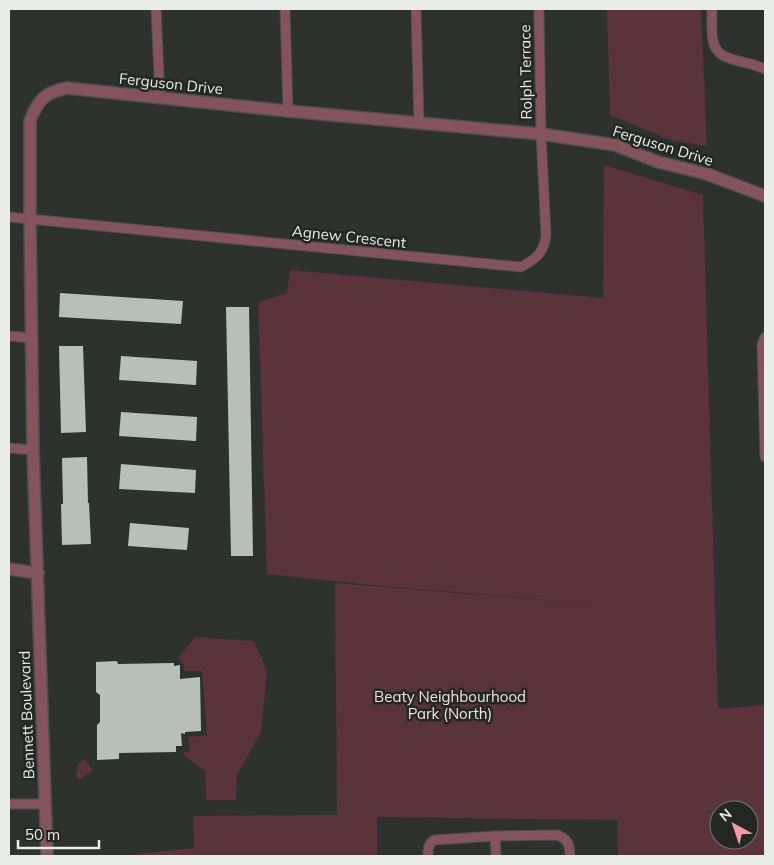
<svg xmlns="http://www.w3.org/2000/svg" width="774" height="865" viewBox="0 0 774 865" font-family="Mulish,sans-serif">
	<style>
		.green { fill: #5b333a; fill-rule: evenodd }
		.building { fill: #b8bfb9 }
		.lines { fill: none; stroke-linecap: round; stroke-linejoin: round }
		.minor-casing { stroke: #4b504c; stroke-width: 11 }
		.tertiary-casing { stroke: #4b504c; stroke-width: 14 }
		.minor { stroke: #85535b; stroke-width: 9 }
		.tertiary { stroke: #85535b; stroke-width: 11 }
		.labels { text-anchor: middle; stroke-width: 5; stroke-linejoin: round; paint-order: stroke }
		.street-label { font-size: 15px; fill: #e9ece9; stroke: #232824 }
		.park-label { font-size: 15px; fill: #f3dee0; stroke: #232824 }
	</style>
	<rect width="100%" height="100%" fill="#2d322e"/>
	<!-- green -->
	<g class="green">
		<polygon points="607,9 701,9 707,146 670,140 610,115"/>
		<path d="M 604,165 L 703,195 L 718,709 L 765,705 L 765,856 L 618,856 L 617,820 L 377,817 L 377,856 L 120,856 L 194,848 L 193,816 L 337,815 L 335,583 L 607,605 L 372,585 L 267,574 L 258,302 L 287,293 L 290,270 L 603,298 ZM 719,810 L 749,810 L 749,840 L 719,840 Z"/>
		<polygon points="195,637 254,641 267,671 261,732 237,775 236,800 206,800 205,770 200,768 182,753 190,751 188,737 207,735 202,671 184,671 184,665 178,658"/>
		<polygon points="84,759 93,770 80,780 76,777 78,764"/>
	</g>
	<!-- building -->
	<g class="building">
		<polygon points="60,293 183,301 181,324 59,317"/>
		<polygon points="226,307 249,307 253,556 231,556"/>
		<polygon points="59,346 83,346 86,432 61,433"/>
		<polygon points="121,356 197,361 196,385 119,380"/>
		<polygon points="121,412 197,417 196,441 119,436"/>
		<polygon points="87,457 88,503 89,503 91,544 62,545 61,504 63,504 62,458"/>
		<polygon points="121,464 196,470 195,493 119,489"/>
		<polygon points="130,523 189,528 187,550 128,546"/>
		<polygon points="117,661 118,664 174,663 174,666 180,665 180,679 200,677 201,731 185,732 185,734 181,733 182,746 176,746 176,752 119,753 119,759 97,760 97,725 100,722 100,695 96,692 96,662"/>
	</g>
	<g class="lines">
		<!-- minor casing -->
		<g class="minor-casing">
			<g id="minor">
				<polyline points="156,9 160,98"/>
				<polyline points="285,9 288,111"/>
				<polyline points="416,9 419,123"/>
				<path d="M 712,9 C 712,19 711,30 713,41 C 716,58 733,59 746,63 C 753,64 759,67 765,69"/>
				<path d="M 9,217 L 521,267 C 536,259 544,253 546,235 L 541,134 L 539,9"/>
				<polyline points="9,336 32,338"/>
				<polyline points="765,337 762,345 765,457"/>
				<polyline points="9,448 33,450"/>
				<polyline points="9,804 45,804"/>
				<polyline points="495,836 496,856"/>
				<path d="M 428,856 C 428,849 428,844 434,840 L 495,836 L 558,835 C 570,841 569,845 570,856"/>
			</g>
		</g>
		<!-- tertiary casing -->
		<g class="tertiary-casing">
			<g id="tertiary">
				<polyline points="9,569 38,573"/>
				<path d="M 47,856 L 33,450 L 30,219 L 30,121 C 37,101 45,92 67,88 L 288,111 L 541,134 L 615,145 L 658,162 L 707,174 L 765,196"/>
			</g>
		</g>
		<!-- minor -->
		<use href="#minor" class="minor"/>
		<!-- tertiary -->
		<use href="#tertiary" class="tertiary"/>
	</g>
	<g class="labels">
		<!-- street labels -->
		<g class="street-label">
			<text transform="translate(526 72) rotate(-91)" y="5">Rolph Terrace</text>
			<text transform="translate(171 84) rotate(6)" y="5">Ferguson Drive</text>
			<text transform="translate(663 146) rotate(17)" y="5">Ferguson Drive</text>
			<text transform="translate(349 237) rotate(6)" y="5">Agnew Crescent</text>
			<text transform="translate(27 715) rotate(-92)" y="5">Bennett Boulevard</text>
		</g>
		<!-- park labels -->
		<g class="park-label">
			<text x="450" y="702">Beaty Neighbourhood<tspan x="450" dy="17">Park (North)</tspan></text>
		</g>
	</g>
	<!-- border -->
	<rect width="774" height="865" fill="none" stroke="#e9ece9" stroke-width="20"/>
	<!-- north arrow -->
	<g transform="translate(734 825) rotate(320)"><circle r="24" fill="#232824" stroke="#727673"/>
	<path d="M0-4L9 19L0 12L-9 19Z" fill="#f39aa8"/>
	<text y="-8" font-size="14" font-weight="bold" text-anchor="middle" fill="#e9ece9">N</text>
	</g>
	<!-- scale -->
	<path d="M18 840v8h81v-8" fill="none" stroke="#e9ece9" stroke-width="2.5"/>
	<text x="25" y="840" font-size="15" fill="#e9ece9" stroke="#232824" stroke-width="4" paint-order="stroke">50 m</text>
</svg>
